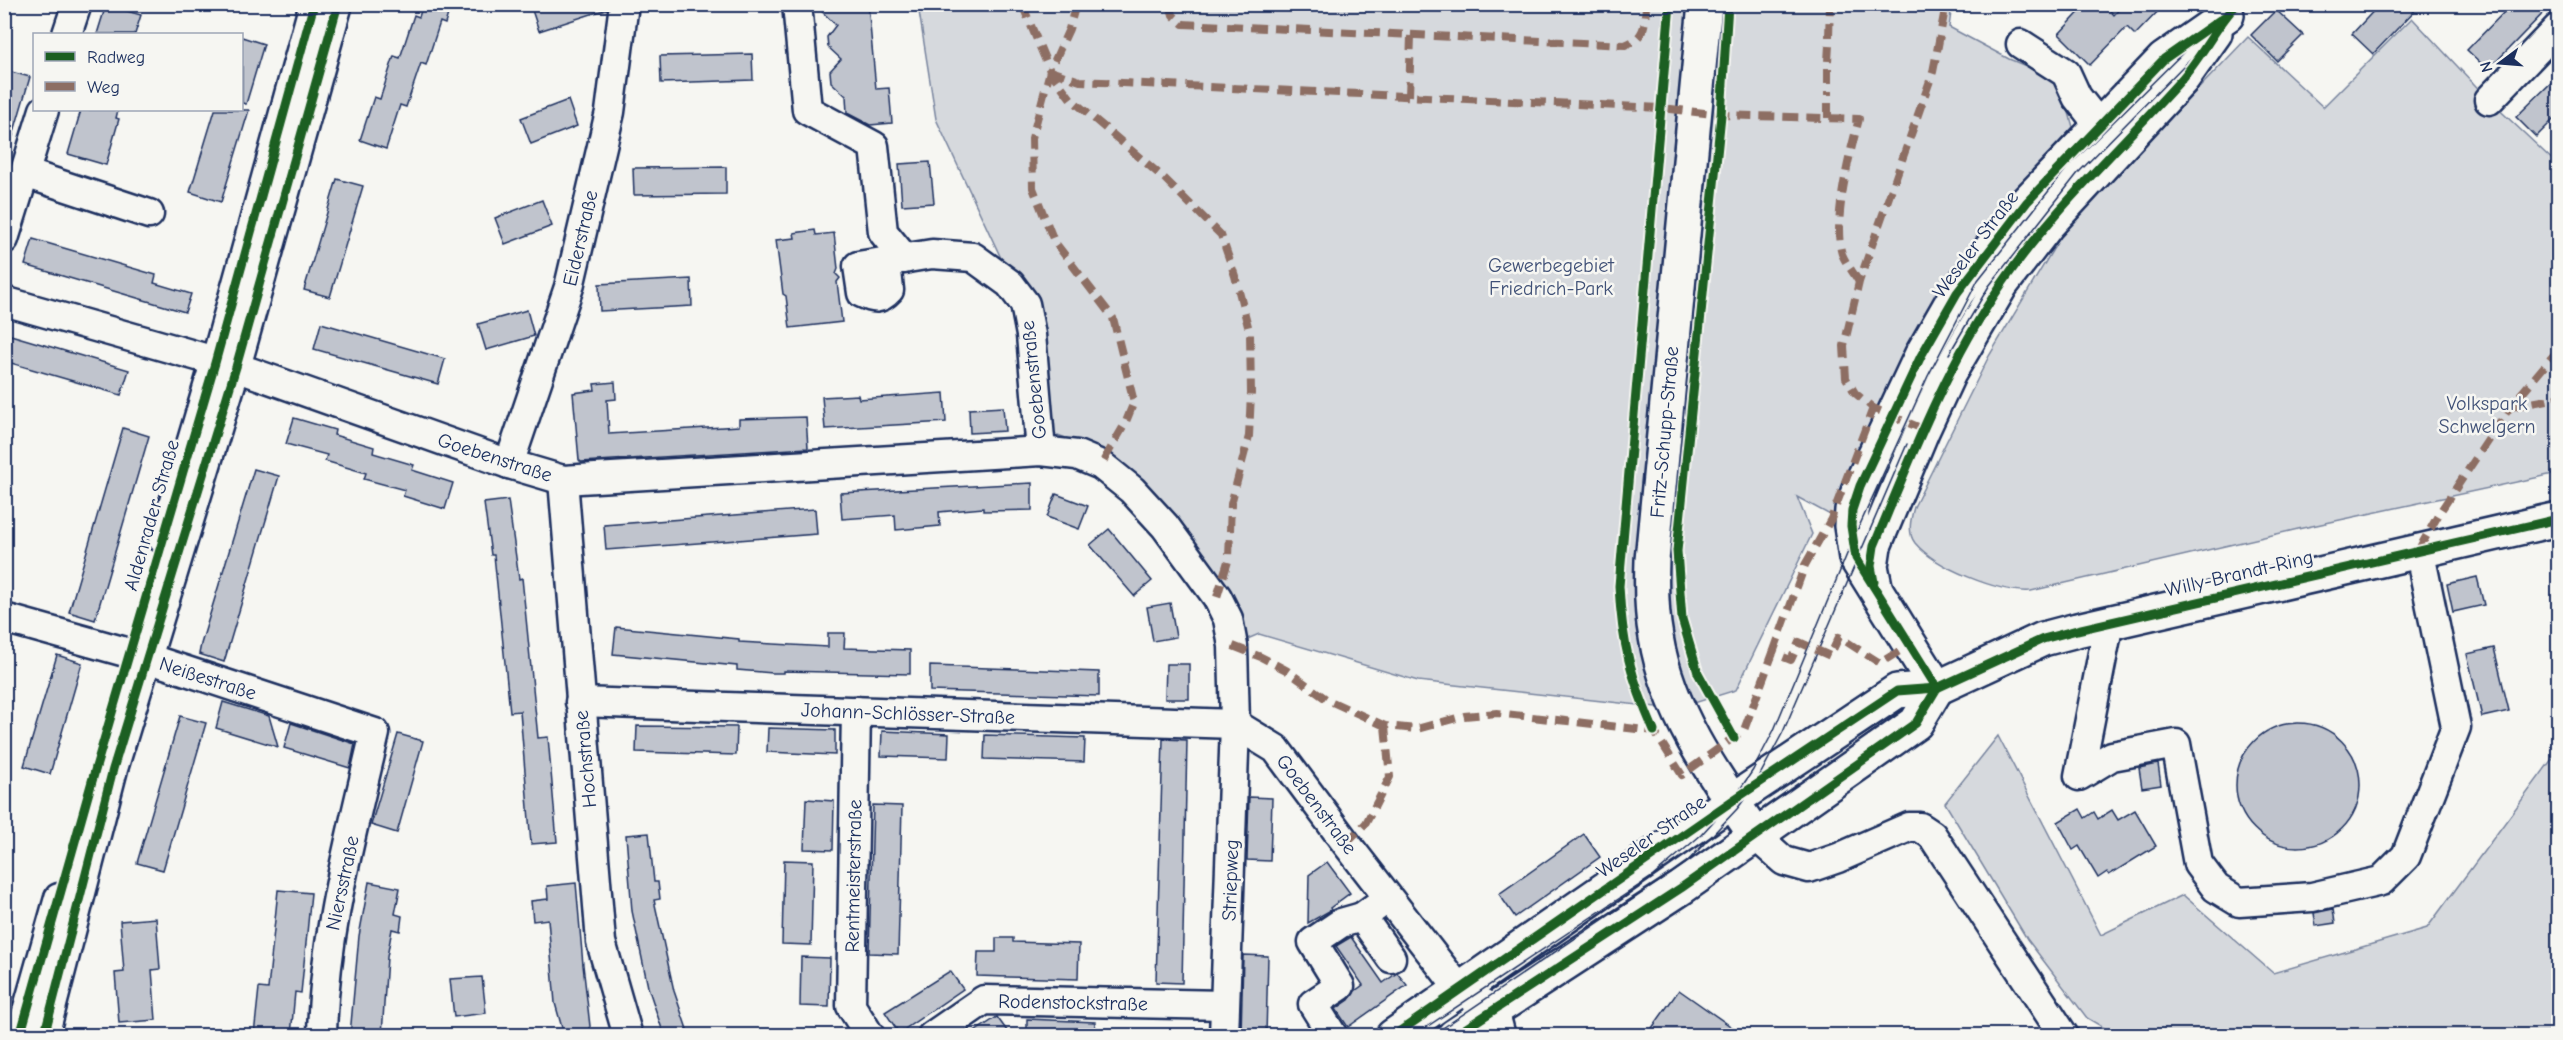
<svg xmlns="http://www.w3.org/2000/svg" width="2563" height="1040" viewBox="0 0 2563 1040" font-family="'Comic Neue',sans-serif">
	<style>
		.green { fill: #d6d9dd; stroke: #78849e; stroke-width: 1.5 }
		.building { fill: #c0c4cd; stroke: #1b2f5e; stroke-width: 1.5 }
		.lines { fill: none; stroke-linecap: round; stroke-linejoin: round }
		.minor-casing { stroke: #1b2f5e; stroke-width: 33 }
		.major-casing { stroke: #1b2f5e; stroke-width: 38 }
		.minor { stroke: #f6f6f2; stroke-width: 28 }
		.major { stroke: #f6f6f2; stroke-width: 33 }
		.tram { stroke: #1b2f5e; stroke-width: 1.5 }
		.quiet { stroke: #8d6e63; stroke-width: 8; stroke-dasharray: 15 8; stroke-linecap: butt }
		.cycleway-casing { stroke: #f6f6f2; stroke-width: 13 }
		.cycleway { stroke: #1b5e20; stroke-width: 9 }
		.labels { text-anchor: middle; stroke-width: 5; stroke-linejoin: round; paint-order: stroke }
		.street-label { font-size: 20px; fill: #1b2f5e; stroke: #f6f6f2 }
		.park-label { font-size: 20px; fill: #405177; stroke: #f6f6f2 }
	</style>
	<rect width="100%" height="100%" fill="#f6f6f2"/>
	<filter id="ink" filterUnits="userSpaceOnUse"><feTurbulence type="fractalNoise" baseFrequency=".0167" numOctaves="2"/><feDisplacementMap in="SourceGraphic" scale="12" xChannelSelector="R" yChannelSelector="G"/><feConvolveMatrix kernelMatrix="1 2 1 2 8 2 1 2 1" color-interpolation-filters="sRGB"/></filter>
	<g filter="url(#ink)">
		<!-- green -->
		<g class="green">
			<path d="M 918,5 L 1952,5 L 1949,27 L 2009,59 L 2060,80 L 2073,127 C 2032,173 1988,218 1953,270 C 1903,344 1867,434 1832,516 L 1797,497 L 1812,534 L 1736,690 L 1675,709 L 1418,681 L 1259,634 L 1245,640 L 1097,450 L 1050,432 L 1016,275 L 1001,258 L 936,119 Z"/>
			<path d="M 2412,18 L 2489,100 L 2558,165 L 2558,473 L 2298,529 L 2031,591 C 1999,593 1936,568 1915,543 C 1907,533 1911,518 1914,507 L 1989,356 L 2067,226 L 2248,37 L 2323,107 Z"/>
			<polygon points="1998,736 2101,935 2183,895 2273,973 2427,928 2558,751 2558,1035 2116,1035 2087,1018 2027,939 1945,803"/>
		</g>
		<!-- building -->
		<g class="building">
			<polygon points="423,4 451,4 445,24 440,22 426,65 421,63 406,107 400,105 386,149 360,140 374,97 380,99 394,56 400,58 414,15 419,17"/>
			<polygon points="530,4 607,4 607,9 539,31"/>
			<polygon points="814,4 868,4 876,89 889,88 892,123 870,125 847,113 846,96 831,82 830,71 841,59 828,47 827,37 836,25"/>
			<polygon points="2087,4 2104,4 2114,15 2124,4 2165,4 2135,35 2127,27 2090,65 2059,34"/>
			<polygon points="2380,4 2421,4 2373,54 2352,34"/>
			<polygon points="2512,4 2552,4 2488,70 2467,50"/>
			<polygon points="106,5 141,15 135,34 97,34"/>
			<polygon points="2276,10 2303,35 2277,61 2251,35"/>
			<polygon points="242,37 264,44 246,104 242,103"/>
			<polygon points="752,54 753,80 661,83 660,56"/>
			<polygon points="4,70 30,77 9,149 4,148"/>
			<polygon points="2559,75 2559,114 2536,137 2516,117"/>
			<polygon points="568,100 577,126 531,144 521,118"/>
			<polygon points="81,110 118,110 116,118 119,119 106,165 68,154"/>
			<polygon points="215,110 249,110 221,202 190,192"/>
			<polygon points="930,162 934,203 902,205 899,164"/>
			<polygon points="726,167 726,194 634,195 633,168"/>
			<polygon points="337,179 363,186 330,297 304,290"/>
			<polygon points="542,200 552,226 505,244 495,218"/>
			<polygon points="815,230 816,235 834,233 838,269 836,274 840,278 837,282 842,322 790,328 786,296 783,294 776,240 795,238 794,233"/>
			<polygon points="33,239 156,275 154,283 191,294 185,312 25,265"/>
			<polygon points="691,279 692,306 600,311 599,284"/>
			<polygon points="527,310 534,336 486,350 478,324"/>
			<polygon points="321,323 445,359 438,384 314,349"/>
			<polygon points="4,333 129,370 121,395 4,361"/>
			<polygon points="615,382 616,399 607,400 609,434 739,426 739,419 806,417 808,448 581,462 579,460 573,393 595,390 594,384"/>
			<polygon points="944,393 946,422 825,429 822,397 858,395 859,399"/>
			<polygon points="1003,407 1005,431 970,433 969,409"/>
			<polygon points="294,418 335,430 334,435 374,447 373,453 414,465 412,470 453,483 445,509 403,496 405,490 364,479 366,473 325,461 327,455 286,444"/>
			<polygon points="123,428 149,436 95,620 69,612"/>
			<polygon points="254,469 279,476 224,662 199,654 201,644"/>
			<polygon points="1032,483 1032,510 983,511 983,508 939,512 940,526 896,530 895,515 842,519 840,493"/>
			<polygon points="1056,494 1088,506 1079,529 1047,517"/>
			<polygon points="508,500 519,579 522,578 538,738 548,737 557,842 531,844 520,711 510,712 494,555 491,555 484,503"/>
			<polygon points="815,509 817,534 606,550 604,525"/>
			<polygon points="1109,529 1152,581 1134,596 1090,545"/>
			<polygon points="2477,577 2484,605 2453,612 2447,584"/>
			<polygon points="1170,603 1176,637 1153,641 1147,607"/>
			<polygon points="616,627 739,639 739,642 828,647 828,633 845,633 844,648 910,650 910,674 784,671 784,673 773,673 737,670 737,666 613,654"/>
			<polygon points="2494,648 2509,711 2482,717 2467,654"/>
			<polygon points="57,655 82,663 50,774 24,766"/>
			<polygon points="1166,664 1189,664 1189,699 1165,699"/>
			<polygon points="930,666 1099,672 1099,696 930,691"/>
			<polygon points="223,702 269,716 278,747 216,728"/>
			<polygon points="180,716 206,723 163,870 137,863"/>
			<polygon points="291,723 355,744 350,768 284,748"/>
			<circle cx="2298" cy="785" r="62"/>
			<polygon points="637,726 737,727 736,755 636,752"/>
			<polygon points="768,728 835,730 835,755 767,752"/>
			<polygon points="882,731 949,734 948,758 881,756"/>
			<polygon points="398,734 423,741 397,833 371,825"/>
			<polygon points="985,735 1085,738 1084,762 984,759"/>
			<polygon points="1163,739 1187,740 1182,983 1156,982"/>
			<polygon points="2158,764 2161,785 2142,788 2139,768"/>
			<polygon points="1249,797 1272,798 1270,861 1247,860"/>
			<polygon points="806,799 834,801 833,850 804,849"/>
			<polygon points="873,805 902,806 898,954 869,953"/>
			<polygon points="2080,809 2085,818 2094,812 2098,819 2112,810 2118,820 2135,810 2156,846 2109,875 2107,872 2098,878 2079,846 2073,850 2058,822"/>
			<polygon points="649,833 654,882 658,882 660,899 654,900 674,991 689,1035 664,1035 648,987 632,911 626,835"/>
			<polygon points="1584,834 1600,857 1515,917 1499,894"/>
			<polygon points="784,860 813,861 811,945 782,944"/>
			<polygon points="1327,862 1350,893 1330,908 1331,910 1308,923 1309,875"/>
			<polygon points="369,882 400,888 395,914 402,916 400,931 392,929 387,957 382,1035 350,1035 359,936"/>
			<polygon points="576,883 583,965 591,1035 564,1035 555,1003 548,919 533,921 531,901 548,899 547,886"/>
			<polygon points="278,890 311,893 301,993 295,992 291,1035 254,1035 259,988 268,989"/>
			<polygon points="2333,909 2335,923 2316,926 2314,913"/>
			<polygon points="156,918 160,969 152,970 156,1020 119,1023 115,973 124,972 120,921"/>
			<polygon points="1351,937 1383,983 1397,973 1407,985 1348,1027 1336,1009 1349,1000 1355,991 1363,985 1336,946"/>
			<polygon points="996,938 1013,938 1013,942 1079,944 1078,979 977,976 978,952 996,952"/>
			<polygon points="1243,955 1268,956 1266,1035 1241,1035"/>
			<polygon points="801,957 830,958 829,1007 800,1006"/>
			<polygon points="950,971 963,989 899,1033 885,1012"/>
			<polygon points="482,977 486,1013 454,1017 450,979"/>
			<polygon points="1679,990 1743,1035 1647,1035"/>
			<polygon points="997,1017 1010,1035 970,1035"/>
			<polygon points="1027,1019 1095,1022 1095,1035 1027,1035"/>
		</g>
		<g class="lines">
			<!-- minor casing -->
			<g class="minor-casing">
				<g id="minor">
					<polyline points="797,4 807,110 874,146 883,232 905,259"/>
					<polyline points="67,34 77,4"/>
					<polyline points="2021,44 2066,73 2077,97 2099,125"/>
					<polyline points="2489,100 2558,28"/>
					<polyline points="25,173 149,214"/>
					<polyline points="4,239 44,110"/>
					<path d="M 886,262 L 889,290 C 880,300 874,299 862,293 L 858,266 L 932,254 L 973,257 L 1010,284 L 1025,304 L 1031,335 L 1041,451"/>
					<polyline points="4,301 236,367 509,464 563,480 1041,451 1077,455 1101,465 1132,490 1165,526 1217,597 1228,619 1233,646 1235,724 1224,1036"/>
					<polyline points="509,464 569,287 610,112 624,4"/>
					<polyline points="563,480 601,942 628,1036"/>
					<polyline points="163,539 215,363 314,4"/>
					<path d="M 4,618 L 147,658 L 375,733 C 352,833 324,933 322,1036"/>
					<polyline points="2109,622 2079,776 2112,756 2176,744 2198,864 2216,888 2239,902 2312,897 2381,881 2406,856 2456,727 2419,549"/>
					<polyline points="580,702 1235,724 1276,749 1346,843 1460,990 1494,1010 1501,1036"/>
					<polyline points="856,711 851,1006 870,1036"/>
					<polyline points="1756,836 1784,861 1809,868 1838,858 1909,827 1920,827 1932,835 2064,1036"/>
					<polyline points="1377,906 1362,917 1391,958"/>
					<polyline points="20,1036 59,898"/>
					<polyline points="44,1036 113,769 236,367 338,4"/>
					<polyline points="932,1036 984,1000 1225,1005"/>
					<polyline points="1333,1036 1313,1004 1340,986 1313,942 1341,923 1362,917"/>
				</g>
			</g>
			<!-- major casing -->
			<g class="major-casing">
				<g id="major">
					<path d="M 1705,4 L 1652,560 C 1651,586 1651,611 1656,637 C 1668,711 1714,776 1756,836"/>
					<polyline points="1875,586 1871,566 1874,546 1923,429 1949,373 2001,285 2048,224 2183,78 2215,33"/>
					<polyline points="1937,688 1856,558 1851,526 1852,510 1860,486 1921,356 1957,293 2027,202 2164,59 2227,15"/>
					<polyline points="1393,1036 1732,801 1897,691 1937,688 2043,639 2077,630 2558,519"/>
					<polyline points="1454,1036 1681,888 1916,723 1937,688"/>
				</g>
			</g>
			<!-- minor -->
			<use href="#minor" class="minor"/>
			<!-- major -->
			<use href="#major" class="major"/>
			<!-- tram -->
			<g class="tram">
				<polyline points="1949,354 1989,286 2078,173 2191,58"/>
				<polyline points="1413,1036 1653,876 1701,835 1732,801 1753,770 1774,730 1852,542 1928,376 1978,280 2067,168 2232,4"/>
				<polyline points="1431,1036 1685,864 1737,809 1753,788 1783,732 1907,444"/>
			</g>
			<!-- quiet -->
			<g class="quiet">
				<polyline points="1022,4 1050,71 1071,99 1165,179 1221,235 1235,276 1250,334 1251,393 1249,436 1231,504 1229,558 1217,597"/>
				<polyline points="1076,4 1069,29 1050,71 1032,138 1033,188 1054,241 1113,318 1134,402 1125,424 1101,465"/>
				<path d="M 1170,4 L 1173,15 L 1183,24 L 1625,45 C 1646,37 1645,25 1646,4"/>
				<polyline points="1829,37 1830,4"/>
				<polyline points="1828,61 1829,45"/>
				<polyline points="1828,68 1828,83"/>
				<path d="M 1050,71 L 1080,81 L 1662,108 L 1721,115 L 1859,119 C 1850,152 1832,222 1842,254 C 1846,264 1854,273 1859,282"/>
				<polyline points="1409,96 1411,36"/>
				<polyline points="1828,118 1828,91"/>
				<polyline points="2510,407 2558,398"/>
				<polyline points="1923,429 1873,408 1855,393 1846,378 1844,346 1859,282 1933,72 1946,4"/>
				<polyline points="2419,549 2440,512 2510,407 2558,350"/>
				<polyline points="1233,646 1261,657 1286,670 1326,699 1385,726 1417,729 1464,716 1497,713 1654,731 1682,775 1744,730 1773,653 1791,660 1799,642 1830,656 1839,637 1880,663 1911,644"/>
				<polyline points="1773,653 1805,565 1831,519 1873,408"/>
				<polyline points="1346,843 1366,823 1390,777 1385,726"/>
			</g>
			<!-- cycleway casing -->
			<g class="cycleway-casing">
				<g id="cycleway">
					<polyline points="1728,4 1721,115 1677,551 1682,619 1698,673 1734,738"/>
					<path d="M 1874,582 L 1871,566 L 1874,546 C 1911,457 1946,366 2001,285 C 2052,210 2120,148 2180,81 C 2202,57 2215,27 2237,4"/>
					<polyline points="1937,688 1856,558 1851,526 1852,510 1860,486 1921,356 1957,293 2027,202 2164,59 2227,15"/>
					<path d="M 1654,731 C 1631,678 1622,644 1619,586 L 1670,4"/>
					<polyline points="20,1036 96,767 215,363 314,4"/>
					<polyline points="44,1036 113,769 236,367 338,4"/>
					<polyline points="1393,1036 1732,801 1897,691 1937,688 2043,639 2077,630 2558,519"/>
					<polyline points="1454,1036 1681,888 1916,723 1937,688"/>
				</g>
			</g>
			<!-- cycleway -->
			<use href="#cycleway" class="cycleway"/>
		</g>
	</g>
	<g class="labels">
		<!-- street labels -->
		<g class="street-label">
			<text transform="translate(580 238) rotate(-77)" y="7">Eiderstraße</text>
			<text transform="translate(1975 244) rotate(-53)" y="7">Weseler Straße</text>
			<text transform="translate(1033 380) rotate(-96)" y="7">Goebenstraße</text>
			<text transform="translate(1664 432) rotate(-85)" y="7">Fritz-Schupp-Straße</text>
			<text transform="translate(495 457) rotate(18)" y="7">Goebenstraße</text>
			<text transform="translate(151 515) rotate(-74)" y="7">Aldenrader Straße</text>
			<text transform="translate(2239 573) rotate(-13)" y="7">Willy-Brandt-Ring</text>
			<text transform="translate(208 678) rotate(18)" y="7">Neißestraße</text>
			<text transform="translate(908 713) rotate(2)" y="7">Johann-Schlösser-Straße</text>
			<text transform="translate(585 759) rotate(-95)" y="7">Hochstraße</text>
			<text transform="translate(1317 804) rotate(53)" y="7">Goebenstraße</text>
			<text transform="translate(1651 836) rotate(-35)" y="7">Weseler Straße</text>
			<text transform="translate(853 876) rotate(-89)" y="7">Rentmeisterstraße</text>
			<text transform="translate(1230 880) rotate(-88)" y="7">Striepweg</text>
			<text transform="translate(342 883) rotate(-78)" y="7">Niersstraße</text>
			<text transform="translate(1073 1002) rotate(1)" y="7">Rodenstockstraße</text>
		</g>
		<!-- park labels -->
		<g class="park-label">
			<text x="1551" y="272">Gewerbegebiet<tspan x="1551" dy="23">Friedrich-Park</tspan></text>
			<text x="2487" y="410">Volkspark<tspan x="2487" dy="23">Schwelgern</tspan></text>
		</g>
	</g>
	<!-- margin -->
	<rect width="2563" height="1040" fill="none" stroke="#f6f6f2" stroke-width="24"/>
	<rect x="12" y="12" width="2539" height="1016" fill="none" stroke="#1b2f5e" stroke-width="2" filter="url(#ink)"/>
	<!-- legend -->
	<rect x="33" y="33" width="210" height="78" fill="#f6f6f2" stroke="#9ea6b7" stroke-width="1.5"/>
	<rect x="45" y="52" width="30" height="9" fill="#1b5e20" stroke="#9ea6b7" stroke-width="1.5"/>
	<text x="87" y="63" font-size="18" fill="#1b2f5e">Radweg</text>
	<rect x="45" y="82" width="30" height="9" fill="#8d6e63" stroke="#9ea6b7" stroke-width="1.5"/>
	<text x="87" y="93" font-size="18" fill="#1b2f5e">Weg</text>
	<!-- north arrow -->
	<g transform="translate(2500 63) rotate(254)" stroke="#f6f6f2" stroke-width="4.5" paint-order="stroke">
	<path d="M0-4.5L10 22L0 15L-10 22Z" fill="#1b2f5e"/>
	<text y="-9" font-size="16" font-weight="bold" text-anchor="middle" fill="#1b2f5e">N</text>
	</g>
</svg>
